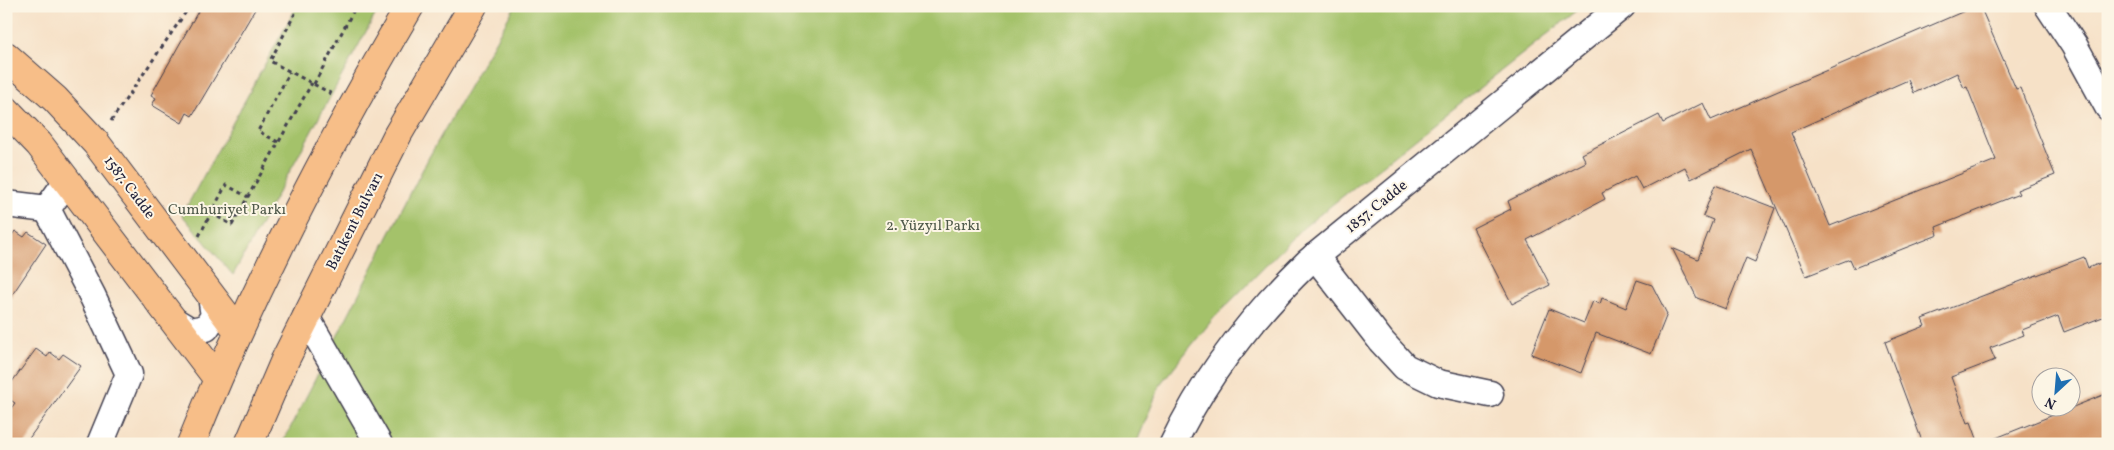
<svg xmlns="http://www.w3.org/2000/svg" width="2114" height="450" viewBox="0 0 2114 450" font-family="Vollkorn,serif">
	<style>
		.green { fill: #a4c26a; stroke: #637252 }
		.building { fill: #d5986a; fill-rule: evenodd }
		.lines { fill: none; stroke-linecap: round; stroke-linejoin: round }
		.minor-casing { stroke: #423f50; stroke-width: 29 }
		.major-casing { stroke: #423f50; stroke-width: 30 }
		.path { stroke: #423f50; stroke-width: 3; stroke-dasharray: 4 4; stroke-linecap: butt }
		.minor { stroke: #fff; stroke-width: 26 }
		.major { stroke: #f7be88; stroke-width: 28 }
		.labels { text-anchor: middle; stroke-width: 4; stroke-linejoin: round; paint-order: stroke }
		.street-label { font-size: 15px; fill: #22223b; stroke: #fcf5e5 }
		.park-label { font-size: 15px; fill: #505a4b; stroke: #fcf5e5 }
	</style>
	<rect width="100%" height="100%" fill="#fcf5e5"/>
	<filter id="ink" filterUnits="userSpaceOnUse"><feTurbulence type="fractalNoise" baseFrequency=".02" numOctaves="2"/><feDisplacementMap in="SourceGraphic" scale="10" xChannelSelector="R" yChannelSelector="G"/><feConvolveMatrix kernelMatrix="1 2 1 2 8 2 1 2 1" color-interpolation-filters="sRGB"/></filter>
	<filter id="wash" filterUnits="userSpaceOnUse"><feTurbulence type="fractalNoise" baseFrequency=".0096" numOctaves="4" result="noise"/><feDisplacementMap in="SourceGraphic" scale="20" xChannelSelector="R" yChannelSelector="G"/><feGaussianBlur stdDeviation="1.12" result="paint"/><feColorMatrix in="noise" values="0 0 0 0 0 0 0 0 0 0 0 0 0 0 0 0 0 1.4 0 .05"/><feComposite in="paint" operator="in"/></filter>
	<g filter="url(#wash)">
		<rect width="100%" height="100%" fill="#f6e1c7"/>
		<!-- green -->
		<g class="green">
			<polygon points="297,6 380,6 233,275 182,215"/>
			<polygon points="515,6 1583,6 1304,227 1213,319 1161,383 1136,444 282,444 429,157"/>
		</g>
		<g id="blocks">
			<!-- building -->
			<g class="building">
				<polygon points="201,6 257,6 192,116 187,113 182,123 152,105 156,98 151,95"/>
				<path d="M 1976,6 L 1980,6 L 2016,89 L 2020,88 L 2055,175 L 2017,190 L 2019,194 L 1936,227 L 1938,235 L 1854,268 L 1850,259 L 1806,276 L 1751,149 L 1691,179 L 1685,167 L 1642,189 L 1635,176 L 1602,193 L 1605,199 L 1527,240 L 1550,285 L 1512,304 L 1473,228 L 1511,209 L 1508,201 L 1586,162 L 1582,154 L 1659,115 L 1663,123 L 1703,103 L 1711,120 ZM 1957,73 L 1964,88 L 1967,87 L 1996,160 L 1830,226 L 1791,132 L 1908,80 L 1914,93 Z"/>
				<polygon points="1715,185 1775,208 1755,262 1746,258 1726,309 1697,298 1672,248 1698,259 1713,220 1703,216"/>
				<polygon points="15,231 24,237 28,232 46,244 6,304 6,243"/>
				<polygon points="2084,257 2088,268 2108,260 2108,315 2064,332 2058,316 2022,330 2024,335 1990,348 1995,360 1951,377 1968,423 1971,422 1979,444 1920,444 1922,441 1885,342 1925,326 1922,319"/>
				<polygon points="1637,280 1652,285 1667,314 1651,354 1596,333 1581,373 1531,354 1549,309 1584,323 1593,301 1600,304 1602,298 1626,308"/>
				<polygon points="36,349 47,357 50,352 59,359 63,354 81,366 25,444 6,444 6,415 15,403 6,397 6,390"/>
				<polygon points="2108,393 2108,444 1987,444 1986,442"/>
			</g>
		</g>
	</g>
	<g filter="url(#ink)">
		<use href="#blocks" fill-opacity="0" stroke="#423f50" stroke-width="1"/>
		<g class="lines">
			<!-- minor casing -->
			<g class="minor-casing">
				<g id="minor">
					<polyline points="2048,6 2074,45 2108,107"/>
					<polyline points="67,181 47,209 92,295 129,374 100,444"/>
					<polyline points="6,204 47,209"/>
					<polyline points="1315,256 1382,342 1405,367 1438,383 1490,394"/>
					<polyline points="306,317 379,444"/>
					<polyline points="176,322 191,331 206,328 214,316 211,296"/>
					<path d="M 1173,444 C 1206,374 1253,315 1308,262 L 1622,6"/>
				</g>
			</g>
			<!-- major casing -->
			<g class="major-casing">
				<g id="major">
					<polyline points="6,56 55,99 96,143 238,331"/>
					<polyline points="6,110 39,144 217,378"/>
					<path d="M 191,444 C 251,294 328,145 410,6"/>
					<polyline points="249,444 285,360 398,134 473,6"/>
				</g>
			</g>
			<!-- path -->
			<g class="path">
				<polyline points="299,6 270,61 332,94"/>
				<polyline points="314,84 356,6"/>
				<polyline points="111,121 190,6"/>
				<polyline points="278,142 258,131 290,72"/>
				<polyline points="211,213 232,225 312,83"/>
				<polyline points="199,236 226,185 248,197"/>
			</g>
			<!-- minor -->
			<use href="#minor" class="minor"/>
			<!-- major -->
			<use href="#major" class="major"/>
		</g>
	</g>
	<g class="labels">
		<!-- street labels -->
		<g class="street-label">
			<text transform="translate(130 187) rotate(53)" y="5">1587. Cadde</text>
			<text transform="translate(1376 206) rotate(-39)" y="5">1857. Cadde</text>
			<text transform="translate(354 221) rotate(-63)" y="5">Batıkent Bulvarı</text>
		</g>
		<!-- park labels -->
		<g class="park-label">
			<text x="227" y="214">Cumhuriyet Parkı</text>
			<text x="933" y="230">2. Yüzyıl Parkı</text>
		</g>
	</g>
	<!-- margin -->
	<rect width="2114" height="450" fill="none" stroke="#fcf5e5" stroke-width="25"/>
	<!-- north arrow -->
	<g transform="translate(2056 392) rotate(206)"><circle r="24" fill="#fcf5e5" stroke="#a5a1a1"/>
	<path d="M0-4L9 19L0 12L-9 19Z" fill="#1f6fb2"/>
	<text y="-8" font-size="14" font-weight="bold" text-anchor="middle" fill="#22223b">N</text>
	</g>
</svg>
